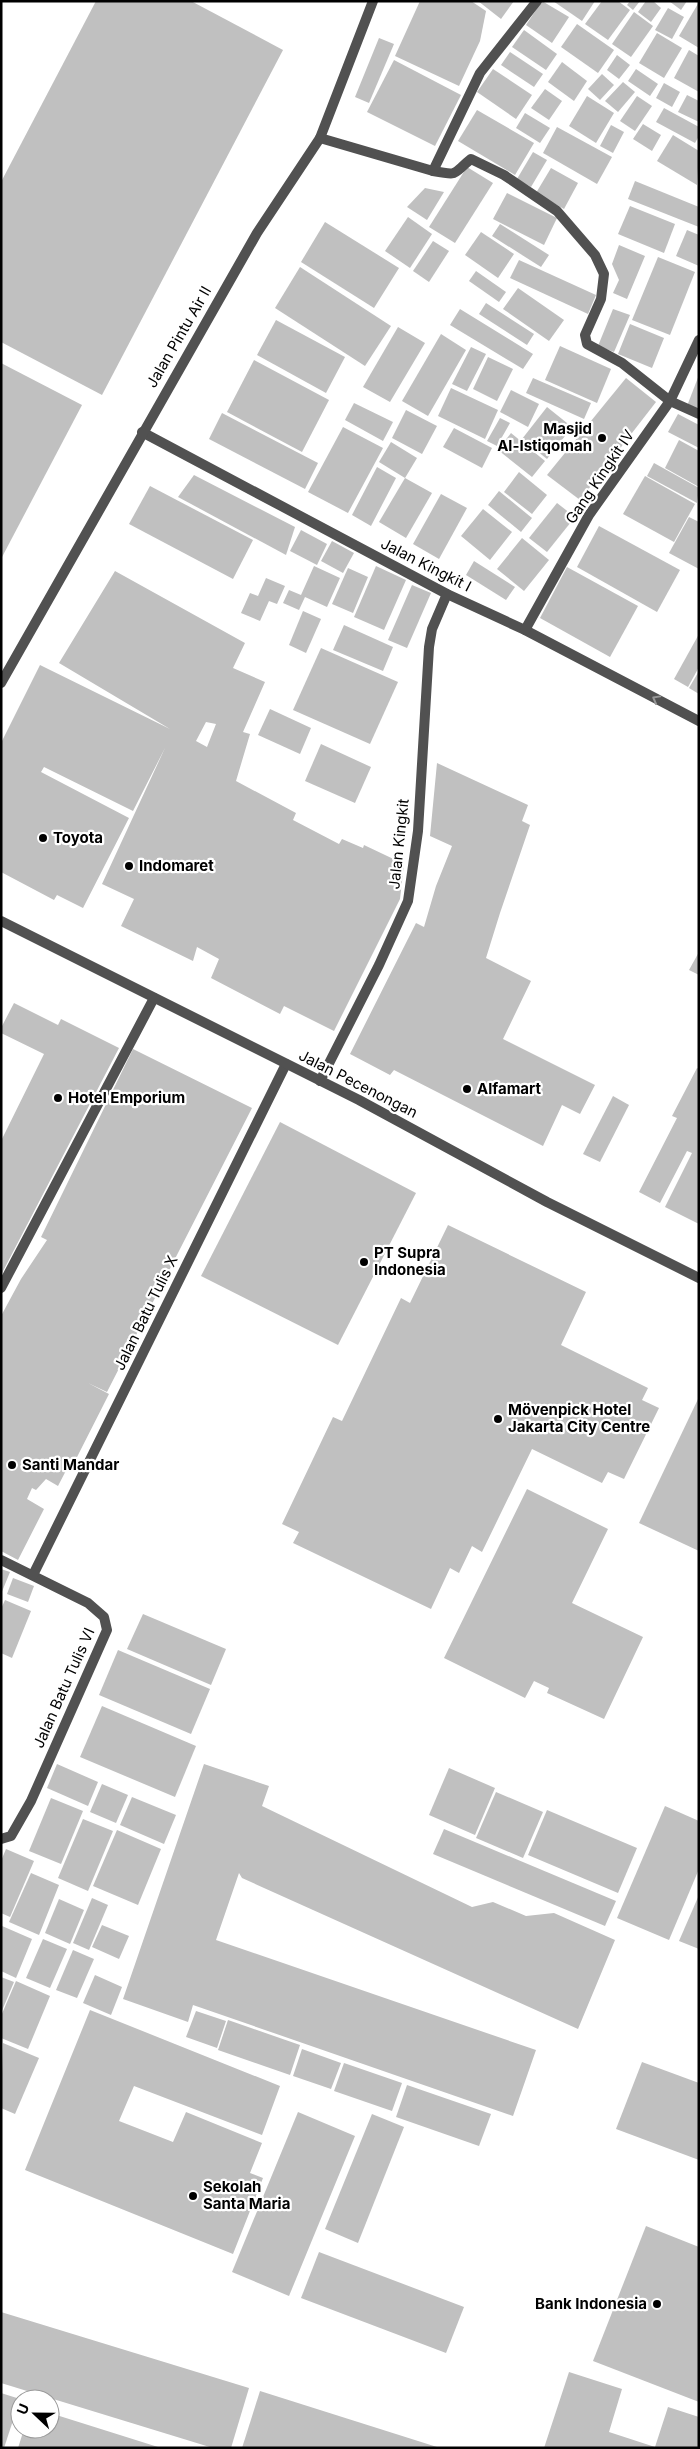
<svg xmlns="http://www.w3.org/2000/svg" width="700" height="2449" viewBox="0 0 700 2449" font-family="Inter,sans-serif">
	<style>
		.building { fill: #c0c0c0; fill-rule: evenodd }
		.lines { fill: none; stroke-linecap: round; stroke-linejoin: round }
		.minor { stroke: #515151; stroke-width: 10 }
		.tertiary { stroke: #515151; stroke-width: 10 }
		.oneway { stroke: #979797 }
		.poi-dot { fill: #000; stroke: #fff; stroke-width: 2 }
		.labels { text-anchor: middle; stroke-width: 4.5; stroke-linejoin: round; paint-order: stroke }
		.street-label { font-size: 15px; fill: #000; stroke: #fff }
		.poi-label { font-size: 15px; font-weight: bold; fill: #000; stroke: #fff; text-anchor: start }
	</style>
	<rect width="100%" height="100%" fill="#fff"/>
	<!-- building -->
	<g class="building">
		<polygon points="96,1 191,1 283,50 102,395 1,342 1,182"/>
		<polygon points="420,1 471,1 486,11 480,41 459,86 395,56"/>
		<polygon points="478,1 514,1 501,19"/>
		<polygon points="542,1 569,17 552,43 526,25"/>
		<polygon points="553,1 595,1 582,21"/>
		<polygon points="602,1 618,1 630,10 608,40 585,24"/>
		<polygon points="630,1 640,1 633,10 627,5"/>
		<polygon points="646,1 653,1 661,8 651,22 638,12"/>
		<polygon points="669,1 687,1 681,10"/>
		<polygon points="699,2 699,48 679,36"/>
		<polygon points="668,8 684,17 672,39 655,30"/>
		<polygon points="634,12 653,26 631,57 612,44"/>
		<polygon points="577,24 614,50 598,73 561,47"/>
		<polygon points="524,30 557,54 546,70 512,47"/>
		<polygon points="657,33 682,48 664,78 639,63"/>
		<polygon points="379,38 394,44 369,103 355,97"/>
		<polygon points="689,50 699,56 699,92 674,78"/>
		<polygon points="510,52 543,74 534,87 501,65"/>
		<polygon points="617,55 630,65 619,79 607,70"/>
		<polygon points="394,60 461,95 435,146 367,112"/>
		<polygon points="562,62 587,81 574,101 548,82"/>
		<polygon points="493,69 532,95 516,119 477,92"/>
		<polygon points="636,69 658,84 650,96 628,81"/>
		<polygon points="602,74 614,85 600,100 588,89"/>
		<polygon points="623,82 635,92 618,112 605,101"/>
		<polygon points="664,83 680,92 672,107 656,98"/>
		<polygon points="545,89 562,101 549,120 531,108"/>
		<polygon points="687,95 699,101 699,122 678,112"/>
		<polygon points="587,96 614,113 596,143 569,126"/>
		<polygon points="637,96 652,106 635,131 620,121"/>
		<polygon points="664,108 699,127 699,136 695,143 656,122"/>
		<polygon points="477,110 534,143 515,175 458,141"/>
		<polygon points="525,113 550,128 540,143 516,128"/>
		<polygon points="643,124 661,135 652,151 633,139"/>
		<polygon points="611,125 624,132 613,153 600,146"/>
		<polygon points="557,127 612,157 597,184 543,153"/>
		<polygon points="673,135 699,151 697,185 657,161"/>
		<polygon points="533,152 547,160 531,187 517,179"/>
		<polygon points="467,167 493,183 455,243 429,227"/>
		<polygon points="551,168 578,183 564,209 536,193"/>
		<polygon points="635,181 699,207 699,227 628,199"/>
		<polygon points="425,188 444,192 427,220 407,207"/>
		<polygon points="507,193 557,218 544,245 493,219"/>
		<polygon points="630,206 675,224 664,253 618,234"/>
		<polygon points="408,217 432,234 410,268 385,251"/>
		<polygon points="325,222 399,268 374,308 301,262"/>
		<polygon points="500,224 549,255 541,267 492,236"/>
		<polygon points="687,230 699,235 699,266 676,256"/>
		<polygon points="481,232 514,254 498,278 465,255"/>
		<polygon points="433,241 449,251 429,282 413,271"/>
		<polygon points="619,245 645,256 627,299 613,293 619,280 612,264"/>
		<polygon points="658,257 695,272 670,335 632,320"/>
		<polygon points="519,260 596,295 588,314 510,278"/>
		<polygon points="300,267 391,326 365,366 275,308"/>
		<polygon points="476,271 506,292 499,302 469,281"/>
		<polygon points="518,288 564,320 549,341 503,309"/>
		<polygon points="486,303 534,334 527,345 479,314"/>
		<polygon points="460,309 533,354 523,369 450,325"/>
		<polygon points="613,309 630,315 614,352 598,346"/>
		<polygon points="276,320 345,357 326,393 257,355"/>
		<polygon points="630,324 664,338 652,368 618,354"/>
		<polygon points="398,327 425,343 390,402 363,387"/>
		<polygon points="441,334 466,350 428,416 402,401"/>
		<polygon points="560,346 611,369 597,403 545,380"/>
		<polygon points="471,347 486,354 467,391 452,384"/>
		<polygon points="488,357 513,369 497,401 473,389"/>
		<polygon points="254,360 329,400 302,452 227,412"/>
		<polygon points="1,363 82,405 1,559"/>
		<polygon points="699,375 699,411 687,406"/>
		<polygon points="533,378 591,403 584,419 526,393"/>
		<polygon points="626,378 656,402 580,500 547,475"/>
		<polygon points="451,388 498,410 485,439 438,416"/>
		<polygon points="511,390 539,404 528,427 500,412"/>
		<polygon points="354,403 393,422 383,441 345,420"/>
		<polygon points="547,407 572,427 547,459 522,439"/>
		<polygon points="406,410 437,426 422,454 392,438"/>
		<polygon points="222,413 318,463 305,489 209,439"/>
		<polygon points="678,414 699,425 699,448 668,432"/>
		<polygon points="500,418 510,423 497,446 487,441"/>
		<polygon points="343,427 383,448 348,513 308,492"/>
		<polygon points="454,428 492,448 482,468 443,447"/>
		<polygon points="511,433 545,461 532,477 498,450"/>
		<polygon points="679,440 699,451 699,487 665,468"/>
		<polygon points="391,442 417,458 405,478 379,462"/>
		<polygon points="654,463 699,488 697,503 647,476"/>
		<polygon points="377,467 396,478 371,526 352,515"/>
		<polygon points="519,472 547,495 532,514 504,492"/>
		<polygon points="194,475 295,527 286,555 178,497"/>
		<polygon points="645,476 695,504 674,542 623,514"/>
		<polygon points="405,478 432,493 406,538 379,522"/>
		<polygon points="150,486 253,540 233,579 129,524"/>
		<polygon points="499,491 532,518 521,532 488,505"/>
		<polygon points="441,494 467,508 439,559 413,544"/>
		<polygon points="557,503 575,517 547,552 529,538"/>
		<polygon points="483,509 512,532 490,560 461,536"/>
		<polygon points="689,517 699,522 699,569 669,553"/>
		<polygon points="599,526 680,570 657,612 577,567"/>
		<polygon points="301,530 327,544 317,565 290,551"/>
		<polygon points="522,538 549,560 524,591 497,569"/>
		<polygon points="332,541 354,553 343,573 321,561"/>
		<polygon points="474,561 515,587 506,600 466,575"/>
		<polygon points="314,566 340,578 327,607 305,597 299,610 283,603 289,590 301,595"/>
		<polygon points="376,566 406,580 384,630 354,617"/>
		<polygon points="567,567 638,606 610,657 540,618"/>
		<polygon points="348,568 368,577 353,613 332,604"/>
		<path d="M 115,571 L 245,643 L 233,668 L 265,682 L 243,732 L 250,734 L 236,781 L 296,813 L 293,820 L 339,844 L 342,839 L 363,848 L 364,845 L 404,864 L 400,899 L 334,1031 L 284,1006 L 280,1014 L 211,978 L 219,959 L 197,947 L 193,961 L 121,926 L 134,899 L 102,884 L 165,748 L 133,811 L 44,767 L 41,772 L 129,818 L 83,908 L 57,895 L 54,900 L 1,872 L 1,743 L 40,665 L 170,729 L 59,663 ZM 206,722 L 216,724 L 207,747 L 196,741 Z"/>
		<polygon points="266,578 285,586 277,604 269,601 260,621 241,613 250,593 258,596"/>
		<polygon points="412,585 431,593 407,648 388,640"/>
		<polygon points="303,611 321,619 306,653 289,645"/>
		<polygon points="344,625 393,647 383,671 333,650"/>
		<polygon points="699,634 699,667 688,687 674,679"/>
		<polygon points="321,648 398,682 370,744 293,710"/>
		<polygon points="699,671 699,694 689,688"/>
		<polygon points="270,709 311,728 300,754 258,735"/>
		<polygon points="321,744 371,767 355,803 305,781"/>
		<polygon points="437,763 528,805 522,821 530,825 500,913 486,958 531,981 503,1039 595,1085 580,1114 562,1105 543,1146 394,1070 390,1075 350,1054 416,923 424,927 436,886 452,846 430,836"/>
		<polygon points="699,952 699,975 689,970"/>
		<polygon points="14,1003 58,1025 61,1019 119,1048 1,1275 1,1141 44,1054 1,1033 1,1028"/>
		<polygon points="133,1049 252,1108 107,1392 88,1383 109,1394 75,1461 72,1459 58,1486 46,1479 36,1490 32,1488 27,1499 44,1509 18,1560 1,1551 1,1316 21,1279 47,1240 41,1237"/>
		<polygon points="697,1068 699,1069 699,1224 665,1207 692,1153 687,1151 660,1203 639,1192 677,1118 672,1116"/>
		<polygon points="613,1096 629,1105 600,1162 583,1154"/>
		<polygon points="280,1122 416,1193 338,1345 201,1276"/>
		<polygon points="448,1225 586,1292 561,1345 648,1388 642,1400 659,1408 624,1479 608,1472 602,1483 532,1449 482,1552 472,1546 459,1573 450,1568 431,1609 293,1543 299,1532 282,1524 333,1417 342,1421 401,1298 410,1303"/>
		<polygon points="699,1397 699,1551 639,1523"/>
		<polygon points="527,1489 608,1529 572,1603 643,1637 604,1719 547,1693 549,1688 534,1681 525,1698 444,1658"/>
		<polygon points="1,1569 10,1572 1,1594"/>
		<polygon points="13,1578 34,1586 28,1602 7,1594"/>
		<polygon points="5,1600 31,1611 12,1658 1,1653 1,1609"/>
		<polygon points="143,1614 226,1649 211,1685 127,1649"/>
		<polygon points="118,1650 210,1689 191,1734 99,1695"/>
		<polygon points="102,1706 196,1746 175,1797 80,1757"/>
		<polygon points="57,1764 98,1782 88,1806 47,1788"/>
		<polygon points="204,1764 269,1786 262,1806 472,1907 493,1902 526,1916 554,1913 615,1940 578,2029 242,1878 239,1873 216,1940 536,2050 513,2116 193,2005 188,2022 123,1999"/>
		<polygon points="449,1768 495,1788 475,1835 429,1815"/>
		<polygon points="102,1784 128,1795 116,1823 90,1812"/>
		<polygon points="496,1792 543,1812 523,1858 476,1838"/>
		<polygon points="132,1797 176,1815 164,1844 120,1825"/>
		<polygon points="51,1798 83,1811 61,1864 29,1851"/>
		<polygon points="665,1806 699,1821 699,1869 669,1940 617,1918"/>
		<polygon points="547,1810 637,1848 618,1893 528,1855"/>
		<polygon points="83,1819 113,1831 88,1891 58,1878"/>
		<polygon points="444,1829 616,1901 605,1926 433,1854"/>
		<polygon points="117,1830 161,1849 138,1905 93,1886"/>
		<polygon points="6,1849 34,1861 10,1917 1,1913 1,1861"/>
		<polygon points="31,1873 59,1885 39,1935 9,1922"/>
		<polygon points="699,1895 699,1949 679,1941"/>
		<polygon points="92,1898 108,1905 89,1950 73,1943"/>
		<polygon points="59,1899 84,1910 70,1944 45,1933"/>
		<polygon points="102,1925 129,1936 119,1959 92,1947"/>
		<polygon points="2,1926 32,1939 16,1978 1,1971"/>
		<polygon points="43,1939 67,1949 50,1988 26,1978"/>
		<polygon points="73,1950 94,1959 77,1998 56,1990"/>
		<polygon points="95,1975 122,1987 111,2015 83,2003"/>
		<polygon points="1,1977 14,1982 1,2013"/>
		<polygon points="16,1981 50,1996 28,2049 1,2038 1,2016"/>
		<polygon points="90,2010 280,2086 262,2135 134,2086 119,2121 173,2142 186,2112 262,2143 250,2173 263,2178 233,2254 25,2170"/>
		<polygon points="196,2011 226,2021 217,2048 186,2037"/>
		<polygon points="228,2020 300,2045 290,2075 218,2050"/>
		<polygon points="3,2043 39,2058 15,2114 1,2108"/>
		<polygon points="302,2049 341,2063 331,2089 293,2076"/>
		<polygon points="642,2062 699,2083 699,2160 616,2129"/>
		<polygon points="344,2063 402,2083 392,2111 334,2091"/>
		<polygon points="407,2085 491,2114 479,2146 396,2117"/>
		<polygon points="298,2112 355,2136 289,2296 232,2272"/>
		<polygon points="372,2114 404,2127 358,2243 325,2229"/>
		<polygon points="646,2226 699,2247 699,2402 593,2361"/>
		<polygon points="319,2252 464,2307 446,2353 301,2298"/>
		<polygon points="1,2312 249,2388 231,2448 213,2448 1,2383"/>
		<polygon points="569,2372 622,2389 609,2432 655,2447 668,2407 699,2417 699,2448 544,2448"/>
		<polygon points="260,2391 437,2447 437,2448 242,2448"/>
		<polygon points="1,2393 20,2399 4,2448 1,2448"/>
		<polygon points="50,2413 158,2447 158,2448 18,2448 24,2429 50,2429"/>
	</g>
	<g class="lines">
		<!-- minor -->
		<g class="minor">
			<path d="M 320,138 L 433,171 C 460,176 452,174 471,159 L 504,175 L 557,211 L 595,255 L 604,274 L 601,299 L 585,335 L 587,344 L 622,363 L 670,401 L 699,414"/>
			<polyline points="433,171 480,73 537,1"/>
			<polyline points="142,432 447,594 525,630 699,721"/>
			<polyline points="525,630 589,515 670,401 699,340"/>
			<polyline points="1,683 257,233 320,138 373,1"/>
			<polyline points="320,1081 379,965 408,901 418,831 429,647 432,629 447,594"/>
			<polyline points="1,1288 154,998"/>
			<polyline points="1,1560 88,1603 104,1617 107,1630 31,1801 11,1836 1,1839"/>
			<polyline points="33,1575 286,1064"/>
		</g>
		<!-- tertiary -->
		<polyline class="tertiary" points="1,921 359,1100 547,1202 699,1278"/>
	</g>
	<!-- one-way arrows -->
	<defs><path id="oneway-chevron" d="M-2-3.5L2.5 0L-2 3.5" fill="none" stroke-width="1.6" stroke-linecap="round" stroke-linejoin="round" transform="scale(1.25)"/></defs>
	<use class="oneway" href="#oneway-chevron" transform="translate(656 699) rotate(-151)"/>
	<!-- markers -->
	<g class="poi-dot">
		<circle cx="602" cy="438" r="5"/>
		<circle cx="43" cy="838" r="5"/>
		<circle cx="129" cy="866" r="5"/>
		<circle cx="467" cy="1089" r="5"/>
		<circle cx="58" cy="1098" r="5"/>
		<circle cx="364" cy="1262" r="5"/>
		<circle cx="498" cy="1419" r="5"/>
		<circle cx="12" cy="1465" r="5"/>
		<circle cx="193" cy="2196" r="5"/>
		<circle cx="657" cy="2304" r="5"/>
	</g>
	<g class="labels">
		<!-- street labels -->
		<g class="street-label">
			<text transform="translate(179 337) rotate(-60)" y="5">Jalan Pintu Air II</text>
			<text transform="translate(600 477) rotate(-56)" y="5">Gang Kingkit IV</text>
			<text transform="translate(426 565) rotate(27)" y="5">Jalan Kingkit I</text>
			<text transform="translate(399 844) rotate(-84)" y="5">Jalan Kingkit</text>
			<text transform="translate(358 1084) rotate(27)" y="5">Jalan Pecenongan</text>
			<text transform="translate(146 1313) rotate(-64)" y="5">Jalan Batu Tulis X</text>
			<text transform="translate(64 1688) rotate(-66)" y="5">Jalan Batu Tulis VI</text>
		</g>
		<!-- poi labels -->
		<g class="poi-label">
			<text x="592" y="434" text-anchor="end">Masjid<tspan x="592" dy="17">Al-Istiqomah</tspan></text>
			<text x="53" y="843">Toyota</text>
			<text x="139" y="871">Indomaret</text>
			<text x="477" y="1094">Alfamart</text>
			<text x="68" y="1103">Hotel Emporium</text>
			<text x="374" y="1258">PT Supra<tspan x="374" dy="17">Indonesia</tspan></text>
			<text x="508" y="1415">Mövenpick Hotel<tspan x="508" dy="17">Jakarta City Centre</tspan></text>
			<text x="22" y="1470">Santi Mandar</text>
			<text x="203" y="2192">Sekolah<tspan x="203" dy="17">Santa Maria</tspan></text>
			<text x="647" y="2309" text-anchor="end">Bank Indonesia</text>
		</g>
	</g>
	<!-- border -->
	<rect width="700" height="2449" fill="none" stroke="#000000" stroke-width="5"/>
	<!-- north arrow -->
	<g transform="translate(35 2414) rotate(292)"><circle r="24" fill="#ffffff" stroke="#999999"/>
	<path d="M0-4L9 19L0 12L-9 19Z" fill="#000000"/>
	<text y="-8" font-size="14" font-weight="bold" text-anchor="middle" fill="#000000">U</text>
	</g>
</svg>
